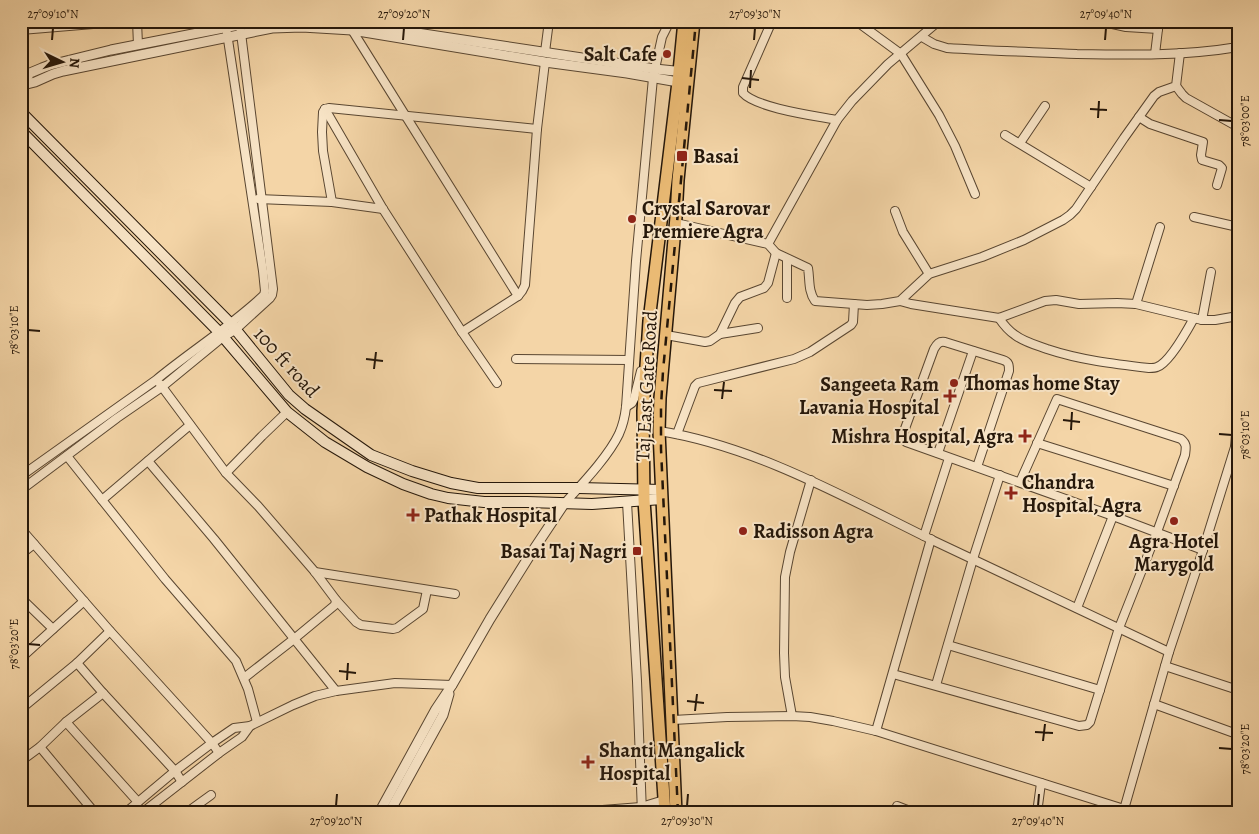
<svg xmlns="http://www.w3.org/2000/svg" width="1259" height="834" viewBox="0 0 1259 834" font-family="Alegreya,serif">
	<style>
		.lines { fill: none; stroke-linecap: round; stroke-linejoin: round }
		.minor-casing { stroke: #594631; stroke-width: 10 }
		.tertiary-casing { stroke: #594631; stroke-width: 11 }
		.secondary-casing { stroke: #25170a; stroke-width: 12 }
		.primary-casing { stroke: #25170a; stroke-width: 14 }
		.minor { stroke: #f8e4c6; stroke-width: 8 }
		.tertiary { stroke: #f8e4c6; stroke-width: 9 }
		.secondary { stroke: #f8e4c6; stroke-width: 10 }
		.primary { stroke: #eaba74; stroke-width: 11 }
		.rail { stroke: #25170a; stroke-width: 2.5; stroke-dasharray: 9 9; stroke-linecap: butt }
		.ticks { fill: none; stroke: #25170a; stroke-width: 2 }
		.poi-dot { fill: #8f2418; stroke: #f8e4c6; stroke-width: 2 }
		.labels { text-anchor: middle; stroke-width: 4; stroke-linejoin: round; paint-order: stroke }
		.poi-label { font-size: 20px; font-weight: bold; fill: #25170a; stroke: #f8e4c6; text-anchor: start }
		.street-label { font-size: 20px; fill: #25170a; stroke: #f8e4c6 }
		.neatline { fill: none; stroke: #25170a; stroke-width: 2 }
		.ticks-label { font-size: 12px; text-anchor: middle; fill: #25170a }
	</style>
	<rect width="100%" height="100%" fill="#f4d5a7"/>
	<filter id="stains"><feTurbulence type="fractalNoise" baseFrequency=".004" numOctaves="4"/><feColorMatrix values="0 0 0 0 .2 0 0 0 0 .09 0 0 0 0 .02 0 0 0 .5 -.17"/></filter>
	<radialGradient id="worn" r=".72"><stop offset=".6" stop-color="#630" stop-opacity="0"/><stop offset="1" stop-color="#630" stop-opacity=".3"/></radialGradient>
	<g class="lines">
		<!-- minor casing -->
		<g class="minor-casing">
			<g id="minor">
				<polyline points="105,21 105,23 124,21"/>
				<polyline points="137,21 138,45"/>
				<path d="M 772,21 L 743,87 L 743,93 C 756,108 816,116 837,120"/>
				<polyline points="856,21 901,54 939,115 955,146 975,194"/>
				<polyline points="1099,21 1126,27 1158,29"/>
				<polyline points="21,30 105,23"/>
				<polyline points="352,30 518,296"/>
				<polyline points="401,30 409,21"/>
				<path d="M 922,37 L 934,44 L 947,48 C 990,51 1034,52 1077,54 C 1130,55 1185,56 1238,47"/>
				<polyline points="545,52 549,21"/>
				<polyline points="1155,54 1159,21"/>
				<polyline points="1176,86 1182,94 1186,98 1238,127"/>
				<polyline points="325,109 383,209 462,332 497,383"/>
				<polyline points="325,109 329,108 537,129"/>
				<polyline points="325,109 323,112 322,132 323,151 332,202"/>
				<polyline points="1139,117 1150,124 1203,142 1201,155 1202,160 1219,165 1222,168 1217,185"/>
				<polyline points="1005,135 1091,187"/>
				<polyline points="1020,143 1045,106"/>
				<polyline points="258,199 332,202 383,209"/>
				<polyline points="895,211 903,232 929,274"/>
				<polyline points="1194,217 1238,227"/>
				<path d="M 676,223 L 768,244 L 776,253 L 808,268 C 810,280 808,291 815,301 L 867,305 L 882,304 L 900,301 L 929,274 L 982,257 L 1024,240 L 1063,220 L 1070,215 L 1076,209 L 1124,138 L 1154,96 L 1159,92 L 1176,86 L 1180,53"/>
				<polyline points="768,244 837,120 852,101 888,64 939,21"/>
				<polyline points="787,298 787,259"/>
				<polyline points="900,301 911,304 999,318 1045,301 1056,300 1079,304 1117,303 1136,304 1202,320 1215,320 1238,316"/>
				<polyline points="1136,304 1160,227"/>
				<polyline points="1235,316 1238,306"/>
				<path d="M 999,318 C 1003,324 1009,331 1015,335 C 1024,342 1036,345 1047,349 C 1080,360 1114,364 1149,368 C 1152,368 1155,368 1157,367 C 1169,363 1188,329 1194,318"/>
				<polyline points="1202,320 1211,272"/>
				<polyline points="462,332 518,296 522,291 525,285 537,129 545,62"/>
				<polyline points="720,334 735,303 740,297 764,288 768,283 776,253"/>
				<polyline points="666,335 705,342 710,341 720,334 758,328"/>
				<polyline points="516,359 629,360"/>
				<polyline points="160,384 226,473 258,506 315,572 336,600 335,605 294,639 244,678"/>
				<polyline points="626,407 632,403 634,399 641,371"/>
				<path d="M 659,431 C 755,446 846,498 932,540 C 1011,578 1090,615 1169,652"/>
				<polyline points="677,434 695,386 698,383 794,359 810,352 851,325 853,322 854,304"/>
				<polyline points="1037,443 1174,486"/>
				<polyline points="1235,447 1238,411"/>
				<polyline points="938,453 973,351"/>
				<polyline points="67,456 165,579 236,661 248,689 257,722"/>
				<polyline points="148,461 214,539 336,691"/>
				<path d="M 977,467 L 1009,371 C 1009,365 1009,362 1003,360 L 945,342 C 939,341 937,344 934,349 L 903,434 L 903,439 L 906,442 L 1113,516 L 1203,550"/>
				<polyline points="226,473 262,436 287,412"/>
				<path d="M 21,476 L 156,380 C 191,351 230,327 264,295 L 265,291 L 263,271 L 227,33"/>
				<polyline points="21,490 117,418 162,387 223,337 235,330 270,298 272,295 273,289 240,25"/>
				<polyline points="102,500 190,425"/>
				<polyline points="627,502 637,681 642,813"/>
				<path d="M 564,504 C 581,485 608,457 619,434 C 623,425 625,416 626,407 L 636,261 L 653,78 L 662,37 L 670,21"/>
				<polyline points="21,529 110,631 212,743 219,753"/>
				<polyline points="924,536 949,458"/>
				<polyline points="21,554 34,544"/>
				<polyline points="315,572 455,594"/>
				<polyline points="21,598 53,629"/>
				<polyline points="336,600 356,622 361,625 393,629 397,628 423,609 427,590"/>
				<polyline points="1077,608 1113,516"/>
				<polyline points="948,645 1100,690"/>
				<polyline points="21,658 84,601"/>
				<polyline points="77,663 103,693 175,771 182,782"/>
				<polyline points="1165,666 1238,690"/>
				<path d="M 893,674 L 1079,726 L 1087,725 L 1090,722 L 1119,628 L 1157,532 L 1185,455 C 1186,447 1187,444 1181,439 L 1057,399 L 1020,482"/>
				<polyline points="936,685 973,559 1000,475"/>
				<polyline points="1154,704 1234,733"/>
				<polyline points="21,709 77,663 110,631"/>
				<polyline points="792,716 785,677 784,653 785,577 790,552 811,480"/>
				<polyline points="673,720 727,717 792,716 810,717 833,721 876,731 1124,809"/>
				<polyline points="66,722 138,802"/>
				<polyline points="876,731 931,539"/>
				<polyline points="40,747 95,813"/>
				<polyline points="21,761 40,747 66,722 103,693"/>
				<polyline points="897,806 915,813"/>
				<polyline points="125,813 175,771 212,743 234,728 250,726 293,705 315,696 336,691 395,683 452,685"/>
				<polyline points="142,813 219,753 242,737 250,726"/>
				<polyline points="186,813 211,795"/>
				<polyline points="564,813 641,807 664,800"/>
				<polyline points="1037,813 1041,783"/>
				<polyline points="1123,813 1169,652 1203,550 1235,447 1238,449"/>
			</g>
		</g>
		<!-- tertiary casing -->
		<g class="tertiary-casing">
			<g id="tertiary">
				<polyline points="338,21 655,69 684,72"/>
				<polyline points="22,85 30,73 42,68 50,65 111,50 259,21"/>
				<polyline points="23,85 35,82 53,74 63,71 126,58 272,28 302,27 352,30 545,62 627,73 684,83"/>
				<polyline points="379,813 436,709 452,685 490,619 530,555 564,504"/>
				<polyline points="389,813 443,715 449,694"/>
			</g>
		</g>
		<!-- secondary casing -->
		<g class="secondary-casing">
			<g id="secondary">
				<polyline points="21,112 231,324 289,395 305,409 371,455 412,471 451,483 478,488 579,488 662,490"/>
				<polyline points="21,131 219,332 287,412 325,442 367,467 403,484 431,494 448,498 484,502 527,502 592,504 662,499"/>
			</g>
		</g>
		<!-- primary casing -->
		<g class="primary-casing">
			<g id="primary">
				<polyline points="665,813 644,500 643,411 649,321 678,82 684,21"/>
				<polyline points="676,813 659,431 660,398 676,217 678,180 694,21"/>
			</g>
		</g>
		<!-- minor -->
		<use href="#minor" class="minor"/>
		<!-- tertiary -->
		<use href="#tertiary" class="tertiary"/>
		<!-- secondary -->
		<use href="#secondary" class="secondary"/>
		<!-- primary -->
		<use href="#primary" class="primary"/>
		<!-- rail -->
		<polyline class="rail" points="678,813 661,449 661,407 663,371 696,21"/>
	</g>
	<!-- ticks -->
	<path class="ticks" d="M 52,40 L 53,28M 403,40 L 404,28M 754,40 L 755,28M 1105,40 L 1106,28M 742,78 L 759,80M 750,88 L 751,70M 1090,109 L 1107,110M 1098,118 L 1099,101M 1219,120 L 1232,121M 28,330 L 40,331M 366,359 L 383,361M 374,369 L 376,352M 714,390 L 732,391M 722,399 L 724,382M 1063,420 L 1080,422M 1071,430 L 1072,412M 1219,434 L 1232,435M 28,644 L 40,645M 339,671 L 356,673M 347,680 L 348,663M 687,701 L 704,703M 695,711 L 697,694M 1035,732 L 1053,733M 1043,741 L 1045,724M 1219,748 L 1232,749M 336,806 L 337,794M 687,806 L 688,794M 1038,806 L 1039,794"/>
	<!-- markers -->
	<g class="poi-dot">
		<circle cx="667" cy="54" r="5"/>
		<rect x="676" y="150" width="12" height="12" rx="2.5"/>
		<circle cx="632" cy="219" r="5"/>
		<circle cx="954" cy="383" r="5"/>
		<path d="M947.5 388.5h5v5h5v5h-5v5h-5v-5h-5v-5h5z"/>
		<path d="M1022.5 428.5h5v5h5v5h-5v5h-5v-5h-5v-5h5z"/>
		<path d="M1008.5 485.5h5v5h5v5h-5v5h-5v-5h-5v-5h5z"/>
		<path d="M410.5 507.5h5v5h5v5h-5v5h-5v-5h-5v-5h5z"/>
		<circle cx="1174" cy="521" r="5"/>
		<circle cx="743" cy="531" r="5"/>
		<rect x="632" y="546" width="10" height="10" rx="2.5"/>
		<path d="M585.5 754.5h5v5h5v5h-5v5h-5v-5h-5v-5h5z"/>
	</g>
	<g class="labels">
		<!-- poi labels -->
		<g class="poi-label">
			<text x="657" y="61" text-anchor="end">Salt Cafe</text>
			<text x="693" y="163">Basai</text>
			<text x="642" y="215">Crystal Sarovar<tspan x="642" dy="23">Premiere Agra</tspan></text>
			<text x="964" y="390">Thomas home Stay</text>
			<text x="939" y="391" text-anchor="end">Sangeeta Ram<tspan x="939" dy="23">Lavania Hospital</tspan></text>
			<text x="1014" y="443" text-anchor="end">Mishra Hospital, Agra</text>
			<text x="1022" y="489">Chandra<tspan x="1022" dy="23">Hospital, Agra</tspan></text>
			<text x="424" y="522">Pathak Hospital</text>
			<text x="753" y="538">Radisson Agra</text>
			<text x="1174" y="548" text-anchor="middle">Agra Hotel<tspan x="1174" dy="23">Marygold</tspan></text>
			<text x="627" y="558" text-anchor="end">Basai Taj Nagri</text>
			<text x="599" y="757">Shanti Mangalick<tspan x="599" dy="23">Hospital</tspan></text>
		</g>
		<!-- street labels -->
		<g class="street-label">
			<text transform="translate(287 362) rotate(48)" y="7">100 ft road</text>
			<text transform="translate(646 386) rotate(-87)" y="7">Taj East Gate Road</text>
		</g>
	</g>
	<!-- margin -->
	<rect width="1259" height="834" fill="none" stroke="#f4d5a7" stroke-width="55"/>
	<!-- north arrow -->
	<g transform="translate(62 62) rotate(95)" stroke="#f8e4c6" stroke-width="4" paint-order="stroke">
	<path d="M0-4L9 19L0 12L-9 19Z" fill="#25170a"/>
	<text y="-8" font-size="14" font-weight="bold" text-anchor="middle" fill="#25170a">N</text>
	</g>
	<rect x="28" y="28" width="1204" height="778" class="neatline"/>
	<g class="ticks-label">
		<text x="53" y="18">27°09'10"N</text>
		<text x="404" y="18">27°09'20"N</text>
		<text x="755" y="18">27°09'30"N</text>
		<text x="1106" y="18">27°09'40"N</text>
		<text transform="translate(1245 121) rotate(-90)" y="4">78°03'00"E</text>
		<text transform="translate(14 330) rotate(-90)" y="4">78°03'10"E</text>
		<text transform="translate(1245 435) rotate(-90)" y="4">78°03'10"E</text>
		<text transform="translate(14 644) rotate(-90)" y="4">78°03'20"E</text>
		<text transform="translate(1245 749) rotate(-90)" y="4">78°03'20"E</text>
		<text x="336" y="825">27°09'20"N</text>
		<text x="687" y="825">27°09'30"N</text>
		<text x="1038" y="825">27°09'40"N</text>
	</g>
	<rect width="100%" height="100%" filter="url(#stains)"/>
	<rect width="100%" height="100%" fill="url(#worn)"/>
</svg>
